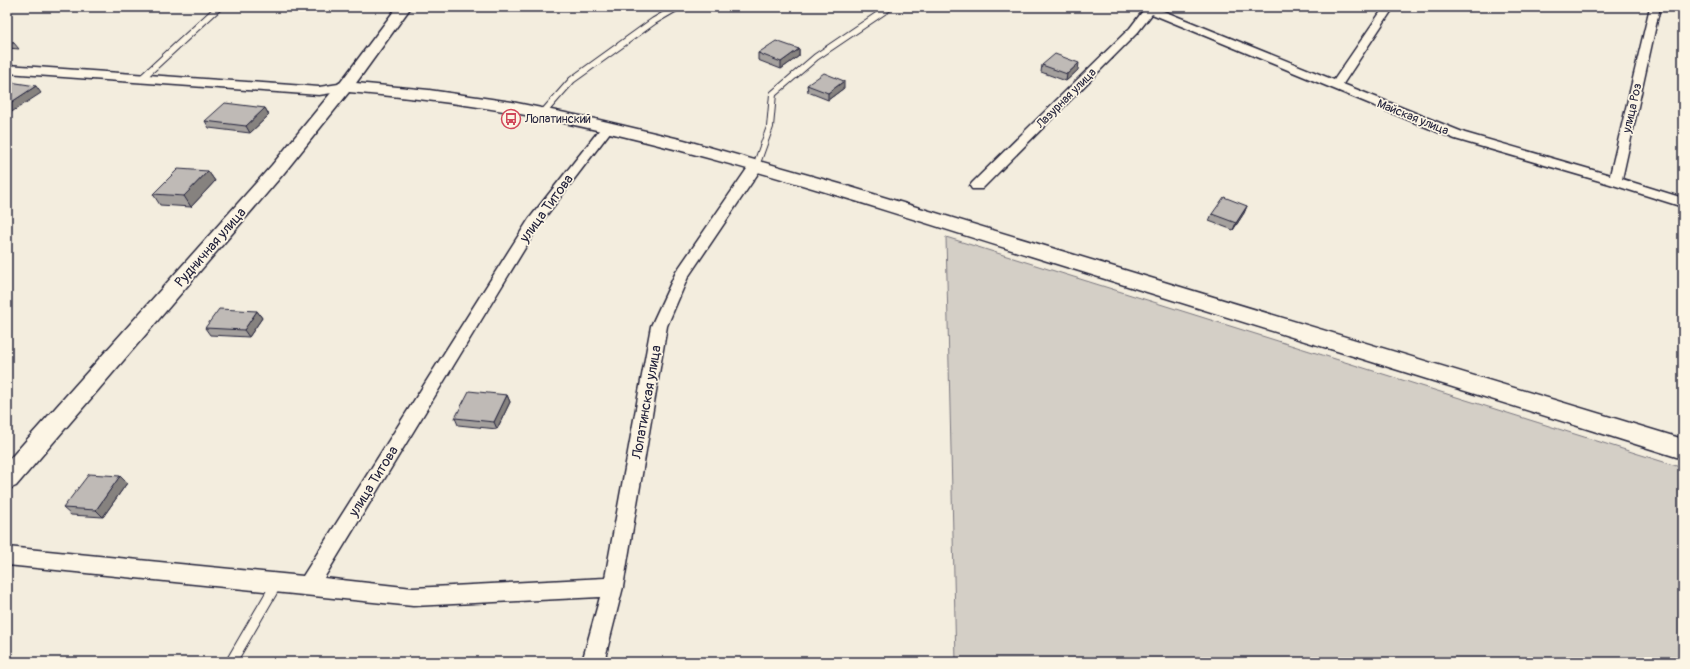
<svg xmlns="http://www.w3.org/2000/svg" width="1690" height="669" viewBox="0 0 1690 669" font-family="Pangolin,sans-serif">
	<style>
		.green { fill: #d4cfc6; stroke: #7b7880 }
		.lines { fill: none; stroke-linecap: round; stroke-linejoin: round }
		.service-far1-casing { stroke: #22223b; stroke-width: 8 }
		.service-casing { stroke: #22223b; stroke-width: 12 }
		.minor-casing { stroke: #22223b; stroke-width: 3 }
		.tertiary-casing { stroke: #22223b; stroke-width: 3 }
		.secondary-casing { stroke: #22223b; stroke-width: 3 }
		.service-far1 { stroke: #fcf5e5; stroke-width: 6 }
		.service { stroke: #fcf5e5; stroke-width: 10 }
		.minor { fill: #fcf5e5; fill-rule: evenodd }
		.tertiary { fill: #fcf5e5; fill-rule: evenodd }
		.secondary { fill: #fcf5e5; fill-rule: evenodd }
		.wall { fill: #a4a09d; stroke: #22223b }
		.shaded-wall { fill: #86827f; stroke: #22223b }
		.building { fill: #bfbab6; stroke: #22223b }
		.labels { text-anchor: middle; stroke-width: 3.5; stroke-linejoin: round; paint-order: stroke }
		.far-street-label { font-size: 12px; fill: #22223b; stroke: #fcf5e5 }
		.far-poi-label { font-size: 12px; fill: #22223b; stroke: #fcf5e5; text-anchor: start }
		.street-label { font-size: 14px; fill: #22223b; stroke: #fcf5e5 }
	</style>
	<rect width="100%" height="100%" fill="#f3edde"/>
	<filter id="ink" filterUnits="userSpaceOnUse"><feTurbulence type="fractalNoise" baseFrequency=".025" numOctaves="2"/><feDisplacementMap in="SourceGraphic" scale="8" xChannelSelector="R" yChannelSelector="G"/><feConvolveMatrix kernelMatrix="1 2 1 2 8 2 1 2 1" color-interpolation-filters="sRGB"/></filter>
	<g filter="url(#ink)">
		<!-- green -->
		<polygon class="green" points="946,237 1683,468 1683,662 956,662"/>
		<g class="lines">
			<!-- service-far1 casing -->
			<g class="service-far1-casing">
				<g id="service-far1">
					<polyline points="141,79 219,7"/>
					<polyline points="543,113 572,80 654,21 678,7"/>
					<polyline points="756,166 770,127 773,94 816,57 890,7"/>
				</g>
			</g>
			<!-- service casing -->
			<g class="service-casing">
				<polyline id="service" points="231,662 277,583"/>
			</g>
			<!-- minor casing -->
			<g class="minor-casing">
				<g id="minor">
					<polygon points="1146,7 1157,7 1156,8 1334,80 1384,7 1394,7 1343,84 1465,133 1610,175 1650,7 1660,7 1622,179 1683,198 1683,207 1610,184 1455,139 1152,14 1138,32 982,189 972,189 970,186 972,183 1130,28"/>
					<polygon points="7,65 319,87 345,83 351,87 345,91 319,95 7,73"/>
					<polygon points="608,123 614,127 539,225 324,578 413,588 605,578 651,326 676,272 751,163 761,163 763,166 688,277 667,326 623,587 604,662 582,662 600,597 413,606 7,565 7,547 303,576 529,219 604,124"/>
				</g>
			</g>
			<!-- tertiary casing -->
			<g class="tertiary-casing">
				<polygon id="tertiary" points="397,7 411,7 351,90 339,90 337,87"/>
			</g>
			<!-- secondary casing -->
			<g class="secondary-casing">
				<path id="secondary" d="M 345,82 L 429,90 L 512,102 L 595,119 L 684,140 L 847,186 L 1683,439 L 1683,459 C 1466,391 1249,324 1031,256 C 861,203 691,146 515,113 C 460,103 405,97 349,92 L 284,173 L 16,486 L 7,490 L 7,462 L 272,165 L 339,83 Z"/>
			</g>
			<!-- service-far1 -->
			<use href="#service-far1" class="service-far1"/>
			<!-- service -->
			<use href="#service" class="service"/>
			<!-- minor -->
			<use href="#minor" class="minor"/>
			<!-- tertiary -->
			<use href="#tertiary" class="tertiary"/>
			<!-- secondary -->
			<use href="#secondary" class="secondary"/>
		</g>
		<!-- wall -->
		<g class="wall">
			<polygon points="7,39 14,43 19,49 7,48"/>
			<polygon points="799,49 799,56 781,69 758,60 758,53"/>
			<polygon points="1042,65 1078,70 1066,81 1041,72"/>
			<polygon points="807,85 844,88 828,100 808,92"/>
			<polygon points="265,108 269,115 250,133 209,128 205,121"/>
			<polygon points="208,171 215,181 191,207 160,205 153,194"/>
			<polygon points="1247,206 1244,213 1233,230 1209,221 1212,214"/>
			<polygon points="257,311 262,318 249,337 210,335 205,328"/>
			<polygon points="507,395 510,402 497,429 458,425 455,418"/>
			<polygon points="127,483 103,517 71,515 63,508"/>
		</g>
		<!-- shaded-wall -->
		<g class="shaded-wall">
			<polygon points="799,49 799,56 781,69 781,62"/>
			<polygon points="1079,63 1078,70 1066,81 1067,74"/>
			<polygon points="844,81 844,88 828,100 828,93"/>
			<polygon points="36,86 41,93 7,115 7,105"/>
			<polygon points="265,108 269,115 250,133 246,126"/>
			<polygon points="208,171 215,181 191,207 184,196"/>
			<polygon points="1247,206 1244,213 1233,230 1236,223"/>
			<polygon points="257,311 262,318 249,337 244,330"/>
			<polygon points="507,395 510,402 497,429 494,422"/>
			<polygon points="120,476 127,483 103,517 96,510"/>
		</g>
		<!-- building -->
		<g class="building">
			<polygon points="7,39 14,43 7,42"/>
			<polygon points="776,41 799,49 781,62 758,53"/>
			<polygon points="1055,54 1079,63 1067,74 1042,65"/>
			<polygon points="824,73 844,81 828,93 807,85"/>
			<polygon points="10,82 36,86 7,105 7,84"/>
			<polygon points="225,103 265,108 246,126 205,121"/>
			<polygon points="178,169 208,171 184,196 153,194"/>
			<polygon points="1224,197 1247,206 1236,223 1212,214"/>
			<polygon points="219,309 257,311 244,330 205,328"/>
			<polygon points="469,391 507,395 494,422 455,418"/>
			<polygon points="89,474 120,476 96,510 63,508"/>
		</g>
	</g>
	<!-- icons -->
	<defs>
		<g id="bus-ring" transform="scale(1)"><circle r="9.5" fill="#fcf5e5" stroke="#d1495b" stroke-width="1.5"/><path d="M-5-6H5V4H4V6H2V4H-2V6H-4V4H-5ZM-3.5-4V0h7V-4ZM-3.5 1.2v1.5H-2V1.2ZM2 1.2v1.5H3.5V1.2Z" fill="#d1495b"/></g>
	</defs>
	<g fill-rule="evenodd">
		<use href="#bus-ring" x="511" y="119"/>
	</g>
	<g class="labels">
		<!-- far-street labels -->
		<g class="far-street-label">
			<text transform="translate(1066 98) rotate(-45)" y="4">Лазурная улица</text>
			<text transform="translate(1632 108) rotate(-77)" y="4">улица Роз</text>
			<text transform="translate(1413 117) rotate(22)" y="4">Майская улица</text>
		</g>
		<!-- far-poi labels -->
		<g class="far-poi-label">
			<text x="525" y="123">Лопатинский</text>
		</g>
		<!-- street labels -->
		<g class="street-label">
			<text transform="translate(546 208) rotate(-54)" y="5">улица Титова</text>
			<text transform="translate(210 247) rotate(-49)" y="5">Рудничная улица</text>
			<text transform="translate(646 402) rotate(-80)" y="5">Лопатинская улица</text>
			<text transform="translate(373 481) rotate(-58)" y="5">улица Титова</text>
		</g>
	</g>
	<!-- margin -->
	<rect width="1690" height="669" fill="none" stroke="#fcf5e5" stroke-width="24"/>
	<rect x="12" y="12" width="1666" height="645" fill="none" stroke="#22223b" stroke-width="1.5" filter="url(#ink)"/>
</svg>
